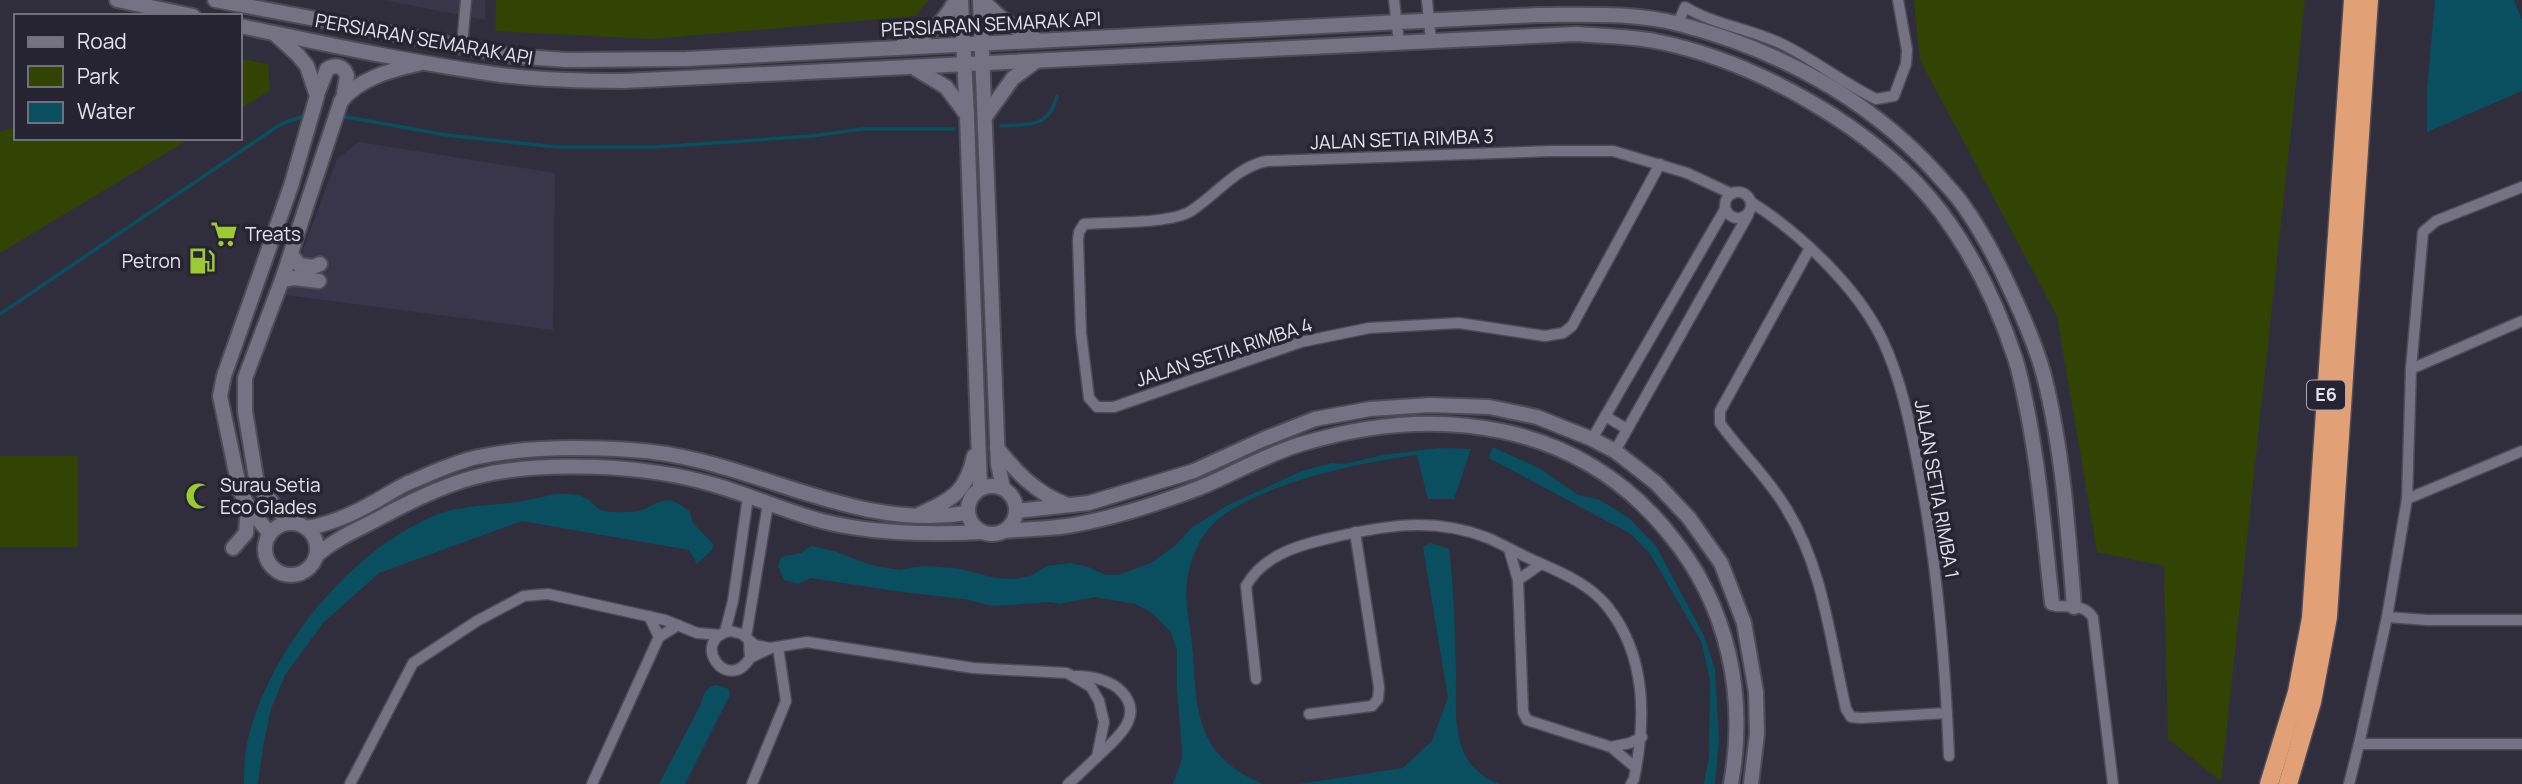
<svg xmlns="http://www.w3.org/2000/svg" width="2522" height="784" viewBox="0 0 2522 784" font-family="Manrope,sans-serif">
	<style>
		.built { fill: #39364b }
		.green { fill: #334304 }
		.water { fill: #094f5f }
		.lines { fill: none; stroke-linecap: round; stroke-linejoin: round }
		.stream { stroke: #094f5f; stroke-width: 3.5 }
		.street-casing { stroke: #4d4b57; stroke-width: 13 }
		.secondary-casing { stroke: #4d4b57; stroke-width: 18 }
		.highway-casing { stroke: #4d4b57; stroke-width: 21 }
		.street { stroke: #747283; stroke-width: 10 }
		.secondary { stroke: #747283; stroke-width: 14 }
		.highway { stroke: #e1a076; stroke-width: 18 }
		.labels { text-anchor: middle; stroke-width: 7; stroke-linejoin: round; paint-order: stroke }
		.shield { fill: #262432; stroke: #aaaab4; stroke-width: 2 }
		.shield-label { font-size: 18px; font-weight: bold; fill: #e3e3ec }
		.street-label { font-size: 19px; fill: #e3e3ec; stroke: #262432 }
		.poi-label { font-size: 19px; fill: #e3e3ec; stroke: #262432; text-anchor: start }
	</style>
	<rect width="100%" height="100%" fill="#302e3d"/>
	<!-- built -->
	<g class="built">
		<polygon points="384,0 485,0 485,20"/>
		<polygon points="359,142 555,173 553,330 286,295 337,159"/>
	</g>
	<!-- green -->
	<g class="green">
		<polygon points="496,0 929,0 915,16 652,39 495,31"/>
		<polygon points="1914,0 2305,0 2221,781 2168,739 2164,566 2097,552 2057,316 1920,60"/>
		<polygon points="240,59 268,64 270,90 240,109"/>
		<polygon points="16,127 16,138 191,138 0,253 0,132"/>
		<rect x="0" y="456" width="78" height="91"/>
	</g>
	<!-- water -->
	<g class="water">
		<polygon points="2435,0 2514,0 2522,20 2522,91 2427,132 2427,89"/>
		<polygon points="1492,447 1539,468 1578,495 1600,500 1629,518 1656,546 1704,636 1715,669 1719,740 1715,784 1704,784 1709,757 1710,679 1701,641 1651,555 1631,534 1489,458"/>
		<path d="M 1438,448 L 1471,449 L 1454,499 L 1428,499 L 1417,455 C 1364,461 1252,485 1213,524 C 1201,536 1193,553 1189,570 C 1182,599 1191,626 1193,654 C 1195,684 1195,716 1210,742 C 1220,761 1244,777 1263,784 L 1173,784 L 1182,759 L 1182,749 L 1177,689 L 1177,650 L 1171,632 L 1151,612 L 1135,604 L 1095,597 L 1059,604 L 1051,602 L 993,606 L 964,599 L 902,592 L 811,578 L 798,584 L 784,580 L 778,566 L 781,557 L 801,553 L 811,546 L 834,551 L 871,565 L 899,570 L 922,566 L 956,568 L 995,578 L 1015,579 L 1030,576 L 1047,566 L 1070,563 L 1088,567 L 1106,575 L 1118,575 L 1153,562 L 1177,544 L 1191,528 L 1228,505 L 1302,471 L 1332,463 L 1345,464 L 1383,455 Z"/>
		<path d="M 556,494 C 568,494 578,493 589,500 C 593,503 597,509 601,510 C 609,513 622,512 629,512 C 656,512 661,486 690,512 L 692,522 L 713,544 L 712,550 L 697,564 L 689,550 L 522,521 L 379,573 L 324,622 L 285,675 L 271,709 L 263,746 L 258,784 L 244,784 C 244,766 245,748 250,731 C 275,645 348,554 431,517 C 456,506 482,506 509,503 C 525,501 541,497 556,494 Z"/>
		<path d="M 1431,543 L 1449,549 C 1454,589 1455,632 1456,673 C 1456,695 1454,720 1460,742 C 1465,762 1480,777 1499,784 L 1299,784 L 1403,768 L 1432,741 L 1448,698 L 1423,547 Z"/>
		<path d="M 716,685 L 729,689 L 730,695 L 685,784 L 659,784 L 701,704 C 704,694 705,687 716,685 Z"/>
	</g>
	<g class="lines">
		<!-- stream -->
		<g class="stream">
			<polyline points="346,117 446,135 556,147 657,147 812,136 862,129 954,129"/>
			<path d="M 1001,126 C 1029,124 1049,128 1057,96"/>
			<polyline points="0,314 281,124 304,116"/>
		</g>
		<!-- street casing -->
		<g class="street-casing">
			<g id="street">
				<polyline points="1394,0 1399,43"/>
				<polyline points="1427,0 1431,41"/>
				<path d="M 1678,23 L 1685,7 C 1715,25 1751,29 1782,44 C 1815,60 1843,83 1876,99 L 1894,96 L 1906,64 L 1907,50 L 1898,0"/>
				<polyline points="462,45 466,0"/>
				<path d="M 1660,164 L 1572,326 L 1563,333 L 1545,336 L 1459,323 L 1369,328 L 1301,342 L 1114,407 L 1097,407 L 1089,398 L 1081,333 L 1078,240 L 1079,232 L 1084,224 C 1111,222 1170,224 1191,211 C 1216,195 1236,167 1267,161 L 1552,151 L 1613,151 L 1687,173 L 1732,194"/>
				<polyline points="2522,187 2436,221 2423,232 2411,369 2407,499 2387,617 2427,620 2522,620"/>
				<circle cx="1738" cy="205" r="13"/>
				<path d="M 1751,202 C 1800,233 1857,287 1882,339 C 1900,377 1909,419 1917,460 C 1937,557 1945,657 1949,756"/>
				<path d="M 1810,248 L 1720,411 L 1720,423 C 1740,452 1768,477 1786,508 C 1824,569 1830,641 1846,709 L 1851,717 L 1861,718 L 1947,713"/>
				<polyline points="2411,369 2522,321"/>
				<polyline points="1605,416 1627,429"/>
				<polyline points="1592,439 1725,209"/>
				<polyline points="1615,451 1748,215"/>
				<polyline points="2407,499 2522,451"/>
				<polyline points="1509,549 1518,580 1523,712 1527,720 1611,747 1636,768"/>
				<polyline points="1518,580 1541,564"/>
				<path d="M 2052,603 L 2055,606 C 2068,607 2086,604 2093,618 L 2113,784"/>
				<polyline points="649,616 659,637"/>
				<polyline points="2387,617 2359,744 2522,744"/>
				<polyline points="725,632 733,601 748,497"/>
				<polyline points="659,637 678,625"/>
				<polyline points="746,637 768,504"/>
				<path d="M 749,641 L 750,658 C 727,695 689,640 730,631 L 742,634 L 755,645 L 770,648"/>
				<polyline points="750,658 771,648 807,642 973,668 1067,673 1091,687 1099,701 1104,722 1097,757"/>
				<path d="M 1256,679 L 1246,586 C 1262,557 1295,546 1326,539 C 1381,526 1432,516 1488,538 C 1504,545 1519,554 1535,561 C 1562,573 1588,583 1607,606 C 1647,656 1646,720 1634,779 L 1631,784"/>
				<polyline points="1309,714 1372,706 1378,699 1379,687 1355,532"/>
				<polyline points="1611,747 1630,743 1642,737"/>
				<polyline points="350,784 413,663 477,621 524,596 548,594 665,620 697,633 720,635"/>
				<polyline points="592,784 659,637"/>
				<polyline points="752,784 786,701 778,647"/>
				<path d="M 1068,784 C 1078,776 1086,767 1096,758 C 1113,741 1146,718 1122,692 C 1111,680 1091,676 1076,676"/>
				<polyline points="2349,784 2359,744"/>
			</g>
		</g>
		<!-- secondary casing -->
		<g class="secondary-casing">
			<g id="secondary">
				<polyline points="117,0 193,16"/>
				<path d="M 215,0 L 512,56 L 566,60 L 686,59 L 1537,15 C 1584,15 1634,12 1679,24 C 1777,49 1868,98 1936,173 C 1945,184 1956,194 1963,205 C 1983,233 1998,262 2012,293 C 2024,319 2037,348 2044,376 C 2063,451 2068,530 2074,607"/>
				<polyline points="961,0 967,116 980,488"/>
				<polyline points="980,0 998,464 1003,488"/>
				<path d="M 983,0 C 999,19 1016,29 1037,40"/>
				<path d="M 240,26 C 326,44 413,63 501,75 C 542,80 583,81 623,81 L 1576,34 C 1602,36 1629,36 1655,41 C 1756,61 1878,129 1941,212 C 1973,255 1998,306 2015,358 C 2021,376 2024,395 2028,414 C 2040,477 2045,540 2052,603"/>
				<path d="M 903,44 C 931,33 941,27 956,0"/>
				<polyline points="916,69 946,87 967,115"/>
				<path d="M 318,92 L 327,69 C 336,64 344,66 347,76 L 343,99"/>
				<polyline points="985,117 1013,78 1035,62"/>
				<polyline points="291,254 299,265 313,267 320,264"/>
				<polyline points="282,280 294,278 319,281"/>
				<path d="M 997,448 C 1017,473 1037,494 1068,505"/>
				<circle cx="992" cy="510" r="24"/>
				<polyline points="1016,511 1089,503 1194,471 1264,439 1315,419 1370,409 1430,405 1489,407 1537,417 1592,439 1615,451 1656,483 1689,518 1721,563 1744,623 1756,692 1757,734 1751,784"/>
				<path d="M 920,514 C 952,499 966,493 974,456"/>
				<circle cx="291" cy="549" r="26"/>
				<path d="M 289,523 L 257,484 L 245,411 L 245,378 L 282,280 L 341,101 C 359,79 390,70 418,64"/>
				<path d="M 307,528 C 331,524 355,513 376,501 C 387,495 397,488 408,483 C 430,474 454,462 478,457 C 524,447 584,447 631,450 C 747,456 849,532 967,513"/>
				<path d="M 1004,531 C 1025,529 1046,529 1067,526 C 1111,519 1157,504 1199,488 C 1233,474 1265,455 1301,444 C 1436,403 1579,420 1671,536 C 1728,606 1747,695 1731,784"/>
				<polyline points="270,534 250,509 240,491 220,396 224,376 291,186 317,96 307,66 298,55 276,35"/>
				<polyline points="233,548 246,533 248,506"/>
				<path d="M 317,555 C 337,537 362,528 385,515 C 415,499 446,484 479,476 C 544,460 646,465 711,484 C 748,494 784,511 822,521 C 874,534 927,535 981,532"/>
			</g>
		</g>
		<!-- highway casing -->
		<g class="highway-casing">
			<g id="highway">
				<polyline points="2269,784 2297,692 2311,618 2353,0"/>
				<polyline points="2288,784 2312,702 2328,617 2369,0"/>
			</g>
		</g>
		<!-- street -->
		<use href="#street" class="street"/>
		<!-- secondary -->
		<use href="#secondary" class="secondary"/>
		<!-- highway -->
		<use href="#highway" class="highway"/>
	</g>
	<!-- icons -->
	<defs>
		<g id="supermarket-bare" transform="scale(2.1)"><path d="M-6-5.5h2.5l.6 2H6L4.5 2H-2.5L-4.4-4H-6ZM-1.5 3.2a1.3 1.3 0 1 0 .1 0ZM3 3.2a1.3 1.3 0 1 0 .1 0Z" fill="#9cca32" stroke="#262432" stroke-width="2.5" paint-order="stroke"/></g>
		<g id="fuel-bare" transform="scale(2.1)"><path d="M-5.5-6h7V0h2V4h1.3V-2.5L3-4.5l.8-.8L6-3V5H2.5V1h-1V6h-7ZM-4.2-4.7v3.2H.2V-4.7Z" fill="#9cca32" stroke="#262432" stroke-width="2.5" paint-order="stroke"/></g>
		<g id="mosque-bare" transform="scale(2.1)"><path d="M3.5-4.9A6 6 0 1 0 3.5 4.9A5 5 0 1 1 3.5-4.9Z" fill="#9cca32" stroke="#262432" stroke-width="2.5" paint-order="stroke"/></g>
	</defs>
	<g fill-rule="evenodd">
		<use href="#supermarket-bare" x="224" y="234"/>
		<use href="#fuel-bare" x="202" y="261"/>
		<use href="#mosque-bare" x="199" y="496"/>
	</g>
	<g class="labels">
		<!-- shield labels -->
		<rect class="shield" x="2307" y="380.5" width="38" height="29" rx="5"/>
		<g class="shield-label">
			<text x="2326" y="401">E6</text>
		</g>
		<!-- street labels -->
		<g class="street-label">
			<text transform="translate(991 24) rotate(-3)" y="7">PERSIARAN SEMARAK API</text>
			<text transform="translate(424 39) rotate(10)" y="7">PERSIARAN SEMARAK API</text>
			<text transform="translate(1402 139) rotate(-2)" y="7">JALAN SETIA RIMBA 3</text>
			<text transform="translate(1224 352) rotate(-18)" y="7">JALAN SETIA RIMBA 4</text>
			<text transform="translate(1937 489) rotate(80)" y="7">JALAN SETIA RIMBA 1</text>
		</g>
		<!-- poi labels -->
		<g class="poi-label">
			<text x="245" y="241">Treats</text>
			<text x="181" y="268" text-anchor="end">Petron</text>
			<text x="220" y="492">Surau Setia<tspan x="220" dy="22">Eco Glades</tspan></text>
		</g>
	</g>
	<!-- legend -->
	<rect x="14" y="14" width="228" height="126" fill="#262432" stroke="#72707c" stroke-width="2"/>
	<rect x="28" y="37" width="35" height="10" fill="#747283" stroke="#72707c" stroke-width="2"/>
	<text x="77" y="49" font-size="21" fill="#e3e3ec">Road</text>
	<rect x="28" y="66" width="35" height="21" fill="#334304" stroke="#72707c" stroke-width="2"/>
	<text x="77" y="84" font-size="21" fill="#e3e3ec">Park</text>
	<rect x="28" y="102" width="35" height="21" fill="#094f5f" stroke="#72707c" stroke-width="2"/>
	<text x="77" y="119" font-size="21" fill="#e3e3ec">Water</text>
</svg>
